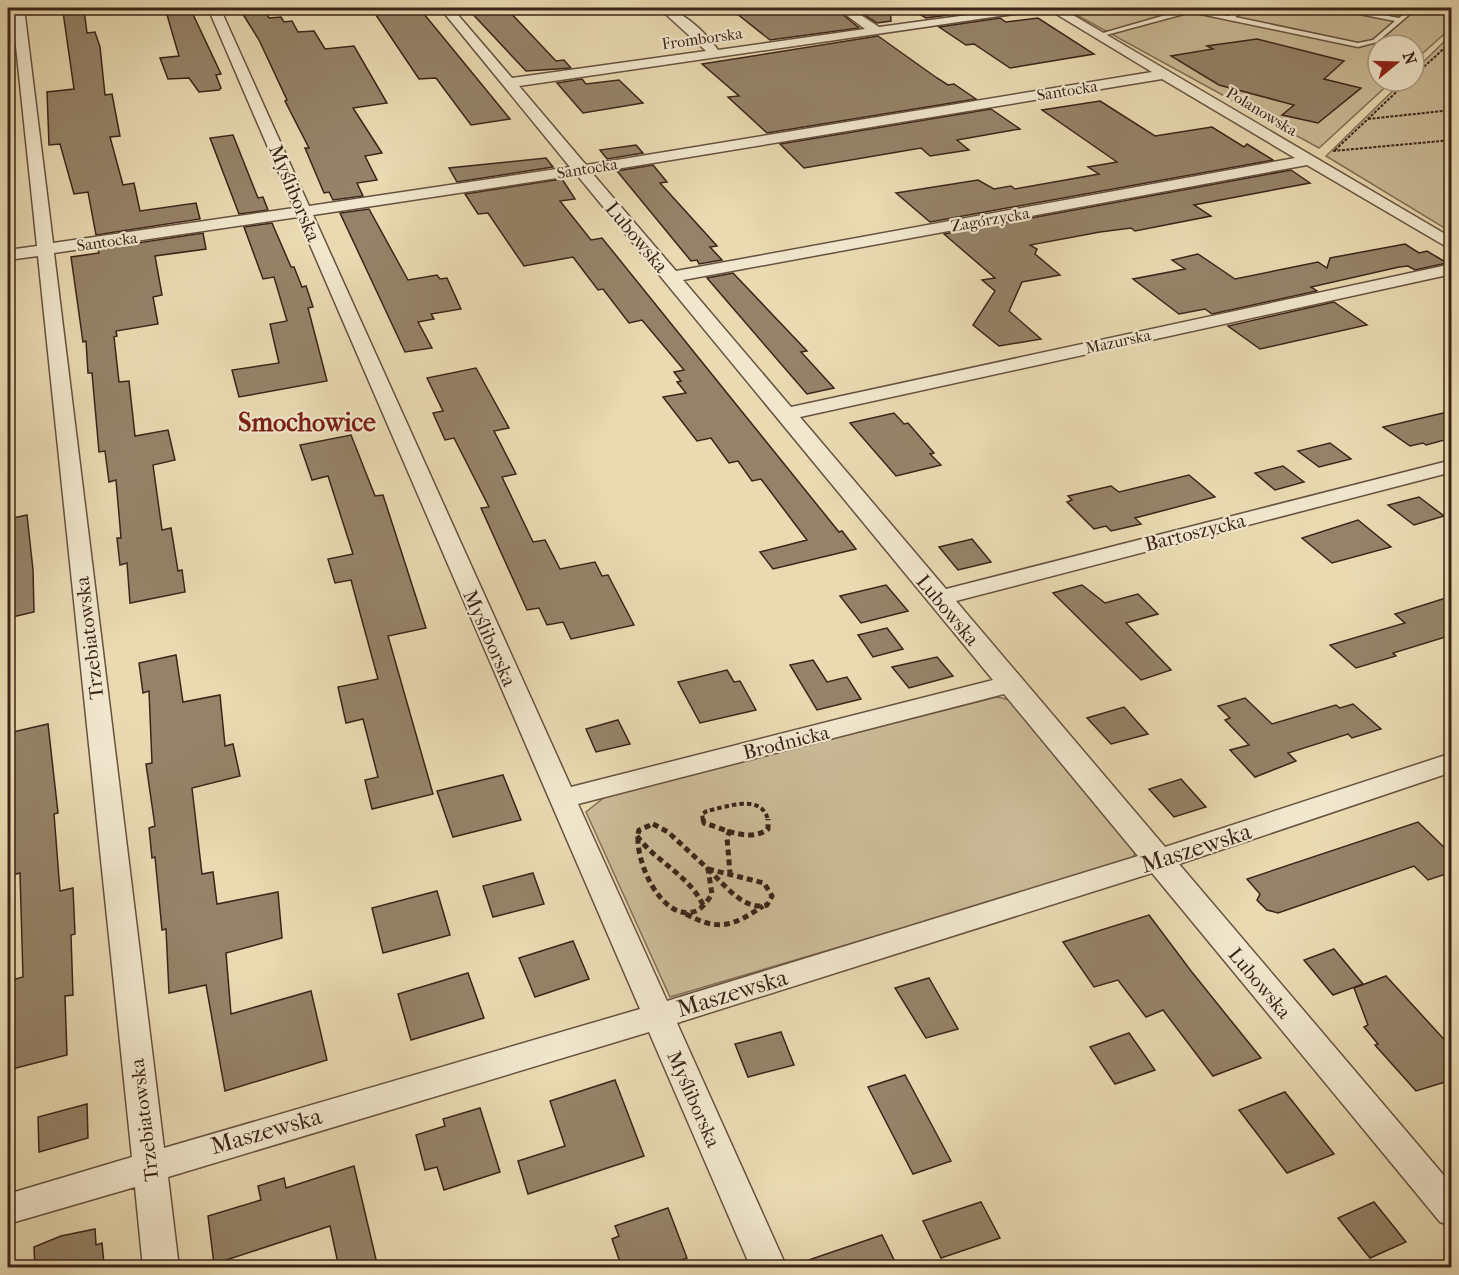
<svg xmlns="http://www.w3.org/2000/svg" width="1459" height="1275" viewBox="0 0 1459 1275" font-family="'IM FELL French Canon',serif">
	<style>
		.green { fill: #cbbb98; stroke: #837058; stroke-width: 1.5 }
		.building { fill: #958369; stroke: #3b2419; stroke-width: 1.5 }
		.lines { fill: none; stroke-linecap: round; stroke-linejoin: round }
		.service-casing { stroke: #66523f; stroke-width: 3 }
		.minor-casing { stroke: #66523f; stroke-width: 3 }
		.path-far2 { stroke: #3b2419; stroke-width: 2; stroke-dasharray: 3 1.5; stroke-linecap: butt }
		.path-far1 { stroke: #3b2419; stroke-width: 4; stroke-dasharray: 4.5 3; stroke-linecap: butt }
		.path { stroke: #3b2419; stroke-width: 5; stroke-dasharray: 6 4; stroke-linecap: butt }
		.service { fill: #f1e7cd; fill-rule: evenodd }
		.minor { fill: #f1e7cd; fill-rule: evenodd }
		.labels { text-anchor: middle; stroke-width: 4.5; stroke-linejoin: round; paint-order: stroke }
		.far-street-label { font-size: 16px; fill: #3b2419; stroke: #f1e7cd }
		.street-label { font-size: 20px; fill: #3b2419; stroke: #f1e7cd }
		.near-street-label { font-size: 24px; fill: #3b2419; stroke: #f1e7cd }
		.district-label { font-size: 26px; font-weight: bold; fill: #7a1f14; stroke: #f1e7cd }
	</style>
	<rect width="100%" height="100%" fill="#e9dab2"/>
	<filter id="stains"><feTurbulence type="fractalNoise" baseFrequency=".00333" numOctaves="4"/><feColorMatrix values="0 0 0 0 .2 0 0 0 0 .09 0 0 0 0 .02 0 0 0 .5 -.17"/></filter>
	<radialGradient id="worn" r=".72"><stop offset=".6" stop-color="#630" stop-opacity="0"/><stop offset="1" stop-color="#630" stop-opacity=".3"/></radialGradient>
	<!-- green -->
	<g class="green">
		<polygon points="1064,8 1451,8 1452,27 1414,61 1414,45 1378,45 1378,81 1392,81 1319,148"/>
		<polygon points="1451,35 1451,232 1326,156 1403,81 1414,81 1414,71"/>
		<polygon points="997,697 1010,700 1136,852 1133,857 1117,865 670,997 586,812 606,796"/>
	</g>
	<!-- building -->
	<g class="building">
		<polygon points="165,8 190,8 221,74 216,75 221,88 219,90 199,92 189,78 168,79 160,58 179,56"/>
		<polygon points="239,8 263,8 269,18 281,17 284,22 292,21 298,32 314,31 325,49 354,46 387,103 353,108 382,153 365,156 377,180 357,183 363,196 333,200 329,192 324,193 305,148 309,148 285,101 287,100 259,40"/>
		<polygon points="412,8 416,14 424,14 510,119 471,125 436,78 419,79 374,12"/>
		<polygon points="467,8 506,8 556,61 564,60 571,68 526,71"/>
		<polygon points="779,8 835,8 859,28 770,40 736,13"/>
		<polygon points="853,8 890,8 891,21 877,23"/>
		<polygon points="909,8 983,8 987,10 926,18"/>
		<polygon points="84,10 87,33 95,32 100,47 105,95 112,94 120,136 110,137 123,185 134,183 140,211 196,203 200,219 96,235 88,192 74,194 60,144 49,145 47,92 74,89 63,12"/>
		<polygon points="1000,18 1006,22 1038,18 1094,54 1010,68 974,44 966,45 939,27"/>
		<polygon points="878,36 937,78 948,85 954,84 976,99 767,133 728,97 739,96 702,64"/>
		<polygon points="1257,39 1344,61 1324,79 1361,88 1318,123 1282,115 1294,105 1219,85 1171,56 1213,49 1207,46"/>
		<polygon points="582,79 586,84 619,80 643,103 583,113 557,83"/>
		<polygon points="1100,101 1155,136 1212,127 1244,147 1247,144 1273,160 930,222 896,193 978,180 994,189 1011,186 1015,189 1099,174 1088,167 1117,162 1042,110"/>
		<polygon points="991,109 1020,129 957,140 969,150 930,156 921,148 804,168 780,144"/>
		<polygon points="233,135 258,198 263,197 268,210 239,214 210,138"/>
		<polygon points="636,145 643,153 607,159 600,150"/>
		<polygon points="546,158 553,167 457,182 449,168"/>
		<polygon points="653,165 667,182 660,183 717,246 710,247 722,260 699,264 697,260 691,261 617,171"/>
		<polygon points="1291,170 1310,183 1194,205 1211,216 1135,231 1131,228 1100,232 1030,245 1037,249 1035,254 1060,275 1022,282 1009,311 1041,339 999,346 973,325 995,291 982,280 995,278 944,234"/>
		<polygon points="562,179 575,199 560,201 591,240 602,238 839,532 842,531 856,549 773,569 760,552 807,540 761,479 752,481 738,461 729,463 711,438 697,441 663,397 686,393 677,382 681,381 674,372 684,370 642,320 629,323 603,289 598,290 573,257 524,266 488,213 478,214 465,194"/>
		<polygon points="369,209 408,280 437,275 440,279 447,278 461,309 431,314 434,319 418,322 432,348 405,352 340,213"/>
		<polygon points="272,223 291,267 294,267 302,287 306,286 313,307 308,308 327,381 239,397 232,370 279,363 270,324 287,321 274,277 263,279 244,227"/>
		<polygon points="203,233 206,249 155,256 162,295 153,297 158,324 116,331 117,336 114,337 119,382 129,381 135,436 168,430 175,460 153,465 162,530 171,528 178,571 182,570 185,592 130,603 127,563 120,565 117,538 121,538 116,480 109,482 105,451 99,452 92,373 88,373 86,341 83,342 71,257 99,253 98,249"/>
		<polygon points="1405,244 1419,253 1427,251 1447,263 1415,270 1408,266 1399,267 1311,287 1317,291 1212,314 1205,309 1179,314 1133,279 1185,269 1172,260 1198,254 1235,279 1318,262 1327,268 1330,258"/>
		<polygon points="733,273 807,351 801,352 834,388 807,394 707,278"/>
		<polygon points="1334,302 1367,325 1260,349 1228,326"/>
		<polygon points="476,368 509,428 494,431 516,474 502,477 533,542 545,540 560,569 595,562 602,576 608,575 634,625 571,639 563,622 547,625 539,608 527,610 481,508 489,507 454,438 445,440 433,413 443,411 427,378"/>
		<polygon points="1452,411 1452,438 1426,445 1423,443 1410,446 1383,427"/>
		<polygon points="894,413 904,424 908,423 934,453 930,454 941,465 896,476 850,423"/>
		<polygon points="351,435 375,496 383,495 426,628 388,636 433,794 372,809 365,780 378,777 363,719 346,723 338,687 378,679 351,580 335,583 328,559 353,554 328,476 312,480 300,445"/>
		<polygon points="1330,443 1351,459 1319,467 1298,451"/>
		<polygon points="1283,466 1304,482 1275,490 1255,473"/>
		<polygon points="1189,475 1215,497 1135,518 1141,524 1111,531 1106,526 1094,529 1067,502 1072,500 1068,496 1111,486 1119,492"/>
		<polygon points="1419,497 1444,516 1414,525 1388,505"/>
		<polygon points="27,515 33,570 34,612 8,618 8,519"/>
		<polygon points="1358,520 1391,547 1332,563 1302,538"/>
		<polygon points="972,539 991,562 958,570 939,547"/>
		<polygon points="886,585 908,611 861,623 840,596"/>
		<polygon points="1082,585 1105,603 1138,594 1158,614 1126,623 1171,670 1141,680 1053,593"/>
		<polygon points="1452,596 1452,635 1393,653 1396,656 1356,668 1330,645 1405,623 1395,614"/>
		<polygon points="887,628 903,649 873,657 858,635"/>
		<polygon points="176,655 183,702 220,695 225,746 233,744 240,776 192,788 202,874 213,872 217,904 278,892 282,938 226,953 231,1014 311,991 327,1060 225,1091 206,985 169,993 166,929 162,930 155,857 152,858 149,828 155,826 146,764 152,763 149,691 143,693 139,663"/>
		<polygon points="937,657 953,676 909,688 892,667"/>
		<polygon points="813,660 827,682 847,677 861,699 817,710 790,665"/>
		<polygon points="727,670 734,682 740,681 756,710 700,723 678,682"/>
		<polygon points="1245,698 1272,724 1336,705 1340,708 1353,704 1381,729 1352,738 1348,734 1288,753 1296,761 1255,777 1230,750 1249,745 1225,720 1230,718 1218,706"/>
		<polygon points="1124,707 1148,734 1111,744 1087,718"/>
		<polygon points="618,720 630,744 596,752 586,729"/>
		<polygon points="48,724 58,813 54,814 60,891 73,888 75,934 71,935 73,995 65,996 67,1055 8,1070 8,981 23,977 20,873 8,876 8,733"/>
		<polygon points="503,775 521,820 453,837 437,791"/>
		<polygon points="1181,779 1206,807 1174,817 1149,789"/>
		<polygon points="1418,822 1452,855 1452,872 1428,880 1414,866 1278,913 1267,910 1257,900 1260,894 1247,879"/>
		<polygon points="533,873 544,904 493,917 483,886"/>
		<polygon points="437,891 450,935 383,953 372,908"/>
		<polygon points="1149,915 1191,971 1261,1058 1213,1076 1163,1010 1146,1017 1118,980 1094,987 1063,942"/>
		<polygon points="573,941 589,979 535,997 519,958"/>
		<polygon points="1334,949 1363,984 1333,995 1304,960"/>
		<polygon points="468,973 484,1018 411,1040 398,994"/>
		<polygon points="1386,976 1452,1048 1452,1080 1416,1091 1375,1045 1378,1044 1364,1027 1368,1025 1354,988"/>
		<polygon points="929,978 958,1029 926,1038 895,988"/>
		<polygon points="781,1032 794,1065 748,1077 735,1044"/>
		<polygon points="1129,1033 1155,1070 1115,1084 1090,1047"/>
		<polygon points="905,1075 951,1161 913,1174 868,1087"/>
		<polygon points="615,1080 644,1156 528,1194 518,1161 565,1146 550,1101"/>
		<polygon points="1285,1092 1334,1154 1287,1173 1239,1110"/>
		<polygon points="87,1104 88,1138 39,1152 38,1117"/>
		<polygon points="480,1108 500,1172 444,1190 437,1167 425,1170 416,1135 445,1126 443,1119"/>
		<polygon points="354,1166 378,1268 339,1268 330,1226 214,1264 208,1216 261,1200 258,1186 284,1178 286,1188"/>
		<polygon points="981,1202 1000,1238 941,1258 923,1221"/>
		<polygon points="1374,1202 1406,1242 1370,1258 1338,1218"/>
		<polygon points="668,1208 687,1258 661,1268 622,1268 612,1239 619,1236 615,1226"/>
		<polygon points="95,1229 96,1245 102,1243 104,1264 98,1268 35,1268 34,1247 61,1236"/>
		<polygon points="882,1235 898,1268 798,1268 797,1264"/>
	</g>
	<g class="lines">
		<!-- service casing -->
		<g class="service-casing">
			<polygon id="service" points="1180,8 1189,8 1228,16 1243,8 1250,8 1235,17 1358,43 1373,40 1395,21 1339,10 1336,8 1346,8 1399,18 1411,8 1417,8 1377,42 1358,47 1191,12 1099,37 1096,35 1183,10"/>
		</g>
		<!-- minor casing -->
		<g class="minor-casing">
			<path id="minor" d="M 12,8 L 24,8 L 53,243 L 294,208 L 208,8 L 220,8 L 309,206 L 570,167 L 440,8 L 452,8 L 512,78 L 706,51 L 659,8 C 681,8 705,32 718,50 L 865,29 L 837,8 L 850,8 L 879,27 L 1019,8 L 1061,8 L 1452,238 L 1452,250 L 1307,165 L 683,280 L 791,407 L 1452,264 L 1452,274 L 800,417 L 946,589 L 1452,460 L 1452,472 L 956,601 L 1165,847 L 1452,753 L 1452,772 L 1179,864 L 1452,1185 L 1452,1226 L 1440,1222 L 1152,873 L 677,1023 L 787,1268 L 751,1268 L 649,1032 L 168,1177 L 179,1268 L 143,1268 L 135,1187 L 8,1224 L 8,1194 L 132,1157 L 38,256 L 8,260 L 8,250 L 37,246 ZM 1048,9 L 1152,72 L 586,165 L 519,86 ZM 1162,79 L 1295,158 L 676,271 L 592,173 ZM 577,175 L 993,680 L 571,787 L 313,215 ZM 298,217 L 640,1009 L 164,1148 L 54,253 ZM 1004,694 L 1138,856 L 667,1001 L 578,804 Z"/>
		</g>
		<!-- path-far2 -->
		<g class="path-far2">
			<polyline points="1414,76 1452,41"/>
			<polyline points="1368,119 1452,110"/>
			<polyline points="1335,150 1408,81"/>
			<polyline points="1333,151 1452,140"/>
		</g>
		<!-- path-far1 -->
		<path class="path-far1" d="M 703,820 L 702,814 L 707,811 C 726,807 762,793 768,820"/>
		<!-- path -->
		<g class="path">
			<path d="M 703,819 L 704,823 C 724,829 750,843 768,829 L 768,819"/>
			<path d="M 653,824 L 668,832 L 708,869 L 712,894 C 708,900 703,908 696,911 C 661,924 632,856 639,830 Z"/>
			<polyline points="730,830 727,838 730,873"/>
			<path d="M 637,836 C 656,862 689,875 703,905"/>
			<path d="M 708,869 L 764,883 L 772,896 L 767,905 C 744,912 723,883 708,869 Z"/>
			<path d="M 686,914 C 719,932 733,926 763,906"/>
		</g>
		<!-- service -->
		<use href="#service" class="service"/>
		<!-- minor -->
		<use href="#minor" class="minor"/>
	</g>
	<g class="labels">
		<!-- far-street labels -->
		<g class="far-street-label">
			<text transform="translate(702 38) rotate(-8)" y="6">Fromborska</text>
			<text transform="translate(1067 90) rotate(-9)" y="6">Santocka</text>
			<text transform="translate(1262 111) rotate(31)" y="6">Polanowska</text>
			<text transform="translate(587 168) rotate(-9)" y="6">Santocka</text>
			<text transform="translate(990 219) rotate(-10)" y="6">Zagórzycka</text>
			<text transform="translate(107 241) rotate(-8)" y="6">Santocka</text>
			<text transform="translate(1118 341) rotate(-12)" y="6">Mazurska</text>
		</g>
		<!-- street labels -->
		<g class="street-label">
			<text transform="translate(295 193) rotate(67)" y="7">Myśliborska</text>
			<text transform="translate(637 237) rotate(50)" y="7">Lubowska</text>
			<text transform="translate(1195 532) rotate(-14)" y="7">Bartoszycka</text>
			<text transform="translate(948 610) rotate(50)" y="7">Lubowska</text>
			<text transform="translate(89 638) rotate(-97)" y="7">Trzebiatowska</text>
			<text transform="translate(490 638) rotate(66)" y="7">Myśliborska</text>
			<text transform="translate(786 742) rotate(-14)" y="7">Brodnicka</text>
			<text transform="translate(1260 983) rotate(50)" y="7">Lubowska</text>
			<text transform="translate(694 1099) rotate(66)" y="7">Myśliborska</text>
			<text transform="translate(144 1120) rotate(-97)" y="7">Trzebiatowska</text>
		</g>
		<!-- near-street labels -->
		<g class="near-street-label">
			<text transform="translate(1196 848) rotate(-18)" y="8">Maszewska</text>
			<text transform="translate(732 993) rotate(-17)" y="8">Maszewska</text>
			<text transform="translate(266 1131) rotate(-16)" y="8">Maszewska</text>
		</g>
		<!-- district labels -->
		<g class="district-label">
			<text x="307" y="431">Smochowice</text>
		</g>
	</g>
	<!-- margin -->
	<rect width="1459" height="1275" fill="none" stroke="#e9dab2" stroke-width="30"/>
	<rect x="9" y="9" width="1441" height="1257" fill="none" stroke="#3b2419" stroke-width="3"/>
	<rect x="15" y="15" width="1429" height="1245" fill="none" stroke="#3b2419" stroke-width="1.5"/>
	<!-- north arrow -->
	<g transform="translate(1396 63) rotate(71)"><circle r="28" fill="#f1e7cd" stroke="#a89985" stroke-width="1.5"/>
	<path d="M0-4.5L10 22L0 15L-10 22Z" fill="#8f2418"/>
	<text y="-9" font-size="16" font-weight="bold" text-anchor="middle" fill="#3b2419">N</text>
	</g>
	<rect width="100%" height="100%" filter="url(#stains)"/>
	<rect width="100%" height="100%" fill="url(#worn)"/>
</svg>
